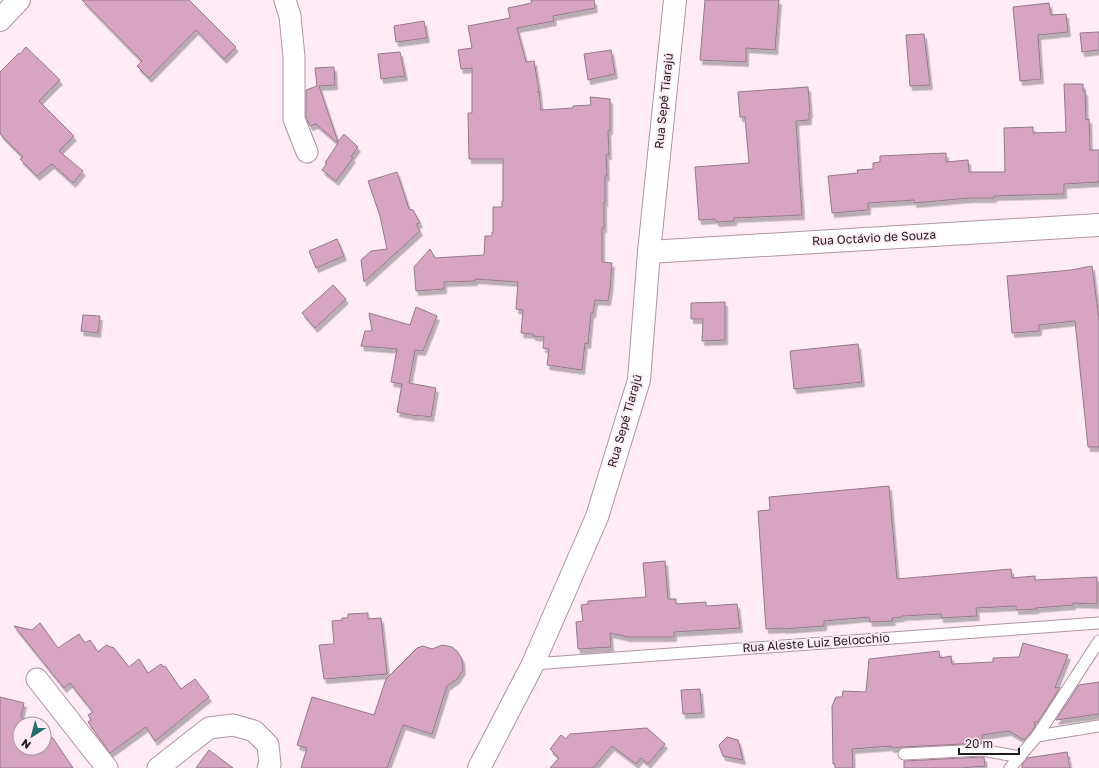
<svg xmlns="http://www.w3.org/2000/svg" width="1099" height="768" viewBox="0 0 1099 768" font-family="'Golos Text',sans-serif">
	<style>
		.building { fill: #d7a4c1; stroke: #957989; filter: url(#shadow) }
		.lines { fill: none; stroke-linecap: round; stroke-linejoin: round }
		.lane-casing { stroke: #b193a3; stroke-width: 13 }
		.street-casing { stroke: #b193a3; stroke-width: 23 }
		.secondary-casing { stroke: #b193a3; stroke-width: 24 }
		.lane { stroke: #fff; stroke-width: 11 }
		.street { stroke: #fff; stroke-width: 21 }
		.secondary { stroke: #fff; stroke-width: 22 }
		.labels { text-anchor: middle; stroke-width: 3.5; stroke-linejoin: round; paint-order: stroke }
		.street-label { font-size: 12px; fill: #24191f; stroke: #feebf5 }
	</style>
	<defs>
		<filter id="shadow"><feDropShadow dx="2.5" dy="4.5" stdDeviation="0" flood-color="#0004"/></filter>
	</defs>
	<rect width="100%" height="100%" fill="#feebf5"/>
	<!-- building -->
	<g class="building">
		<polygon points="82,0 189,0 236,47 224,59 196,30 149,78 137,66 142,61"/>
		<polygon points="531,0 594,0 595,8 553,16 554,21 517,28 526,62 534,61 539,91 537,92 539,92 541,110 573,108 573,106 591,105 590,97 610,99 610,130 608,131 609,155 606,155 607,176 605,176 605,202 604,202 604,228 602,228 602,262 612,263 610,289 608,301 595,300 593,313 591,313 588,344 585,343 582,370 547,365 549,349 543,348 544,337 533,336 533,334 521,333 523,310 516,309 518,282 475,279 475,281 444,282 444,289 416,291 414,267 430,249 435,258 484,255 485,236 492,236 492,232 493,232 493,207 502,207 502,201 503,201 503,159 469,159 468,113 472,113 472,68 461,69 458,50 472,48 468,26 510,18 508,8 532,3"/>
		<polygon points="705,0 779,0 775,50 746,48 746,62 700,60"/>
		<polygon points="1049,3 1051,15 1066,14 1068,32 1038,35 1041,79 1020,81 1013,7"/>
		<polygon points="424,21 427,38 396,42 394,26"/>
		<polygon points="1099,32 1099,50 1082,52 1080,33"/>
		<polygon points="924,34 930,85 910,86 906,35"/>
		<polygon points="26,47 60,80 39,101 74,136 59,151 83,171 73,183 52,164 37,176 20,159 23,157 0,134 0,72 19,53 20,54"/>
		<polygon points="611,50 615,74 588,80 584,54"/>
		<polygon points="400,52 405,76 381,79 378,54"/>
		<polygon points="334,67 335,85 319,86 338,142 344,134 358,147 351,157 353,158 336,181 322,170 327,163 325,163 338,143 316,124 310,126 306,117 306,90 317,86 315,68"/>
		<polygon points="1064,84 1083,84 1083,91 1085,91 1086,120 1089,119 1090,150 1099,150 1099,182 1064,184 1064,194 994,196 994,198 970,198 914,203 914,200 868,203 868,210 832,213 828,176 858,173 857,170 873,169 873,163 880,162 880,156 946,153 946,162 968,160 969,172 1005,172 1004,128 1033,127 1033,133 1066,132"/>
		<polygon points="808,87 810,113 809,113 809,120 796,121 802,215 734,218 734,221 717,222 715,219 699,220 695,167 749,163 745,117 740,117 738,92"/>
		<polygon points="397,172 409,209 413,210 420,223 416,224 420,231 364,282 361,260 371,251 387,249 380,216 368,181"/>
		<polygon points="337,239 344,256 316,268 309,251"/>
		<polygon points="1092,266 1099,319 1099,447 1088,447 1075,321 1039,325 1039,331 1012,333 1007,276 1071,270"/>
		<polygon points="333,285 346,299 315,328 302,313"/>
		<polygon points="725,302 725,340 702,341 703,319 691,319 691,303"/>
		<polygon points="416,307 437,316 423,351 415,350 409,383 436,388 431,417 416,415 416,416 397,412 402,384 391,382 397,349 361,346 365,331 372,331 369,313 410,325"/>
		<polygon points="83,315 100,316 98,333 81,331"/>
		<polygon points="858,344 862,382 794,389 790,351"/>
		<polygon points="889,486 897,579 1011,569 1012,578 1035,576 1035,580 1097,577 1097,604 1073,603 1073,605 1036,608 1037,609 1016,610 1016,606 976,608 977,616 941,618 941,614 902,616 902,617 892,618 893,621 870,622 869,617 824,621 824,626 783,629 783,628 766,629 758,511 770,510 769,497"/>
		<polygon points="665,561 668,599 676,599 676,604 706,602 706,606 737,604 740,628 674,632 674,637 628,637 610,633 611,647 578,649 576,622 583,621 581,605 588,604 588,601 646,597 643,563"/>
		<polygon points="368,613 368,619 381,618 387,674 324,679 319,645 334,644 332,621 342,620 342,618 348,618 348,614"/>
		<polygon points="40,623 58,648 79,634 85,643 90,640 98,652 106,645 114,648 129,667 139,659 148,673 161,664 163,667 165,666 181,689 195,679 209,697 155,741 146,727 110,753 88,722 91,720 88,715 93,712 70,683 64,688 14,626 32,630"/>
		<polygon points="1023,643 1068,655 1055,688 1060,687 1038,722 1034,722 1035,727 1024,740 1009,731 982,735 983,743 902,747 891,748 891,746 852,749 853,768 835,768 835,764 833,764 832,706 836,697 842,697 843,691 866,692 869,659 939,651 940,658 951,656 952,664 993,662 993,658 1019,657"/>
		<polygon points="442,645 452,647 457,651 462,659 463,670 457,679 447,686 432,734 403,725 387,768 301,768 307,748 297,745 312,697 374,715 386,679 417,648 423,646 432,649"/>
		<polygon points="1099,682 1099,714 1056,720 1079,685"/>
		<polygon points="700,689 702,713 683,714 681,690"/>
		<polygon points="0,697 24,703 21,716 27,724 20,724 20,748 44,748 44,743 52,737 73,768 0,768"/>
		<polygon points="647,728 665,744 648,764 641,758 636,764 612,746 593,768 550,768 559,758 550,749 561,735 566,739 570,734"/>
		<polygon points="727,737 738,740 743,760 723,756 719,745"/>
		<polygon points="209,750 233,768 196,768"/>
		<polygon points="1067,752 1070,768 1022,768 1022,765 1027,758"/>
		<polygon points="982,757 984,757 985,766 960,768 904,768 904,761"/>
	</g>
	<g class="lines">
		<!-- lane casing -->
		<g class="lane-casing">
			<g id="lane">
				<polyline points="533,664 1099,623"/>
				<polyline points="1037,736 1099,726"/>
				<polyline points="904,754 982,750 1020,757"/>
				<polyline points="1010,768 1037,736 1099,641"/>
			</g>
		</g>
		<!-- street casing -->
		<g class="street-casing">
			<g id="street">
				<polyline points="285,0 290,16 294,57 294,119 307,152"/>
				<polyline points="37,679 107,768"/>
				<polyline points="158,768 209,728 233,725 254,731 268,745 270,764 268,768"/>
			</g>
		</g>
		<!-- secondary casing -->
		<g class="secondary-casing">
			<g id="secondary">
				<polyline points="0,20 19,0"/>
				<polyline points="649,252 1099,225"/>
				<polyline points="479,768 533,664 597,517 639,380 649,252 675,0"/>
			</g>
		</g>
		<!-- lane -->
		<use href="#lane" class="lane"/>
		<!-- street -->
		<use href="#street" class="street"/>
		<!-- secondary -->
		<use href="#secondary" class="secondary"/>
	</g>
	<g class="labels">
		<!-- street labels -->
		<g class="street-label">
			<text transform="translate(664 101) rotate(-84)" y="4">Rua Sepé Tiarajú</text>
			<text transform="translate(874 238) rotate(-3)" y="4">Rua Octávio de Souza</text>
			<text transform="translate(625 421) rotate(-74)" y="4">Rua Sepé Tiarajú</text>
			<text transform="translate(816 643) rotate(-4)" y="4">Rua Aleste Luiz Belocchio</text>
		</g>
	</g>
	<!-- north arrow -->
	<g transform="translate(32 736) rotate(216)"><circle r="19" fill="#feebf5" stroke="#a7979f"/>
	<path d="M0-3L7 15L0 10L-7 15Z" fill="#246f6e"/>
	<text y="-6" font-size="11" font-weight="bold" text-anchor="middle" fill="#24191f">N</text>
	</g>
	<!-- scale -->
	<path d="M959 748v6h60v-6" fill="none" stroke="#24191f" stroke-width="2"/>
	<text x="965" y="748" font-size="12" fill="#24191f" stroke="#feebf5" stroke-width="3" paint-order="stroke">20 m</text>
</svg>
